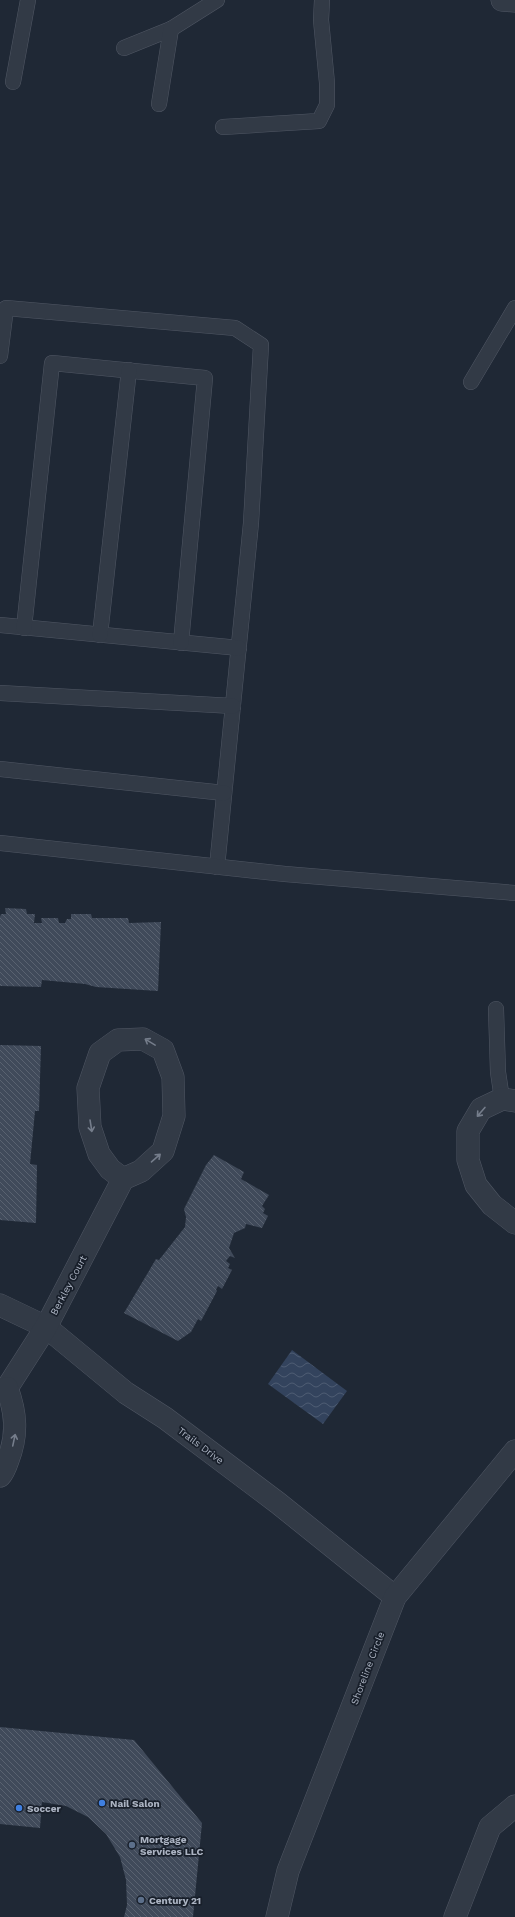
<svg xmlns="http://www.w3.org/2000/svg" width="515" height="1917" viewBox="0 0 515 1917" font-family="'Work Sans',sans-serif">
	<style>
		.water { fill: url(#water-waves) }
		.building { fill: url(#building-back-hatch) }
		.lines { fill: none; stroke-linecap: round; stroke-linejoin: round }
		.lane-casing { stroke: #505764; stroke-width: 16 }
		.street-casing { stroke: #505764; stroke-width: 23 }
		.lane { stroke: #323a46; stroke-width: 15 }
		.street { stroke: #323a46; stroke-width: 22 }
		.oneway { stroke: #757d8b }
		.shop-dot { fill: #3f7fe0; stroke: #181f2a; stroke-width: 1.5 }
		.service-dot { fill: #5c6f8a; stroke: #181f2a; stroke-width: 1.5 }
		.labels { text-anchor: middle; stroke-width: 3.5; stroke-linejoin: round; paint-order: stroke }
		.street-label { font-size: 10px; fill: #acb4c3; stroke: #181f2a }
		.poi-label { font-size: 10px; font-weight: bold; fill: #acb4c3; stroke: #181f2a; text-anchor: start }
	</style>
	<defs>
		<pattern id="water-waves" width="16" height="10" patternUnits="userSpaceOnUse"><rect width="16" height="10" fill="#33435d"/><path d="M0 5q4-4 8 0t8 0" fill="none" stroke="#4e5c73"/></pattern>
		<pattern id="building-back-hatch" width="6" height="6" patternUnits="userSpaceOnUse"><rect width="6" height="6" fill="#404a5a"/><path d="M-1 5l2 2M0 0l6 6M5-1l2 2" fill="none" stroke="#596270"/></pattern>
	</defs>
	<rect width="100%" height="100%" fill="#1f2835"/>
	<!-- water -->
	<polygon class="water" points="292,1350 347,1391 323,1424 268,1384"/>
	<!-- building -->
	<g class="building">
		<polygon points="5,908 26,909 27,914 35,914 34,923 42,923 41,918 58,918 59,923 65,923 67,919 71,919 71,914 91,914 92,918 128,918 129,923 161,922 158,991 96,987 85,984 42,980 41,987 0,986 0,917 1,914 6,914"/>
		<polygon points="0,1045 41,1046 39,1111 35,1111 30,1164 37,1165 36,1223 0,1220"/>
		<polygon points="214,1155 244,1172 241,1179 269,1195 262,1206 265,1209 263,1213 268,1216 262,1228 246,1224 245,1228 234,1233 229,1248 235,1258 230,1256 226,1261 230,1264 228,1268 232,1270 222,1289 218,1286 216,1290 217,1291 201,1321 198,1319 191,1332 178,1341 124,1313 156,1259 159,1260 185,1227 186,1217 184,1209 206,1165"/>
		<polygon points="0,1727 134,1740 202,1823 193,1917 124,1917 127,1905 126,1880 120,1857 106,1834 88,1817 66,1806 42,1802 40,1828 0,1824"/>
	</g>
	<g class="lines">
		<!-- lane casing -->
		<g class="lane-casing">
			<g id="lane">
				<polyline points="124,48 171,29"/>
				<polyline points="13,82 28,0"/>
				<polyline points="159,104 171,29 217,0"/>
				<polyline points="223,127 319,121 327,105 327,83 321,20 322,0"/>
				<polyline points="0,356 6,308 235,328 261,345 251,523 217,867"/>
				<polyline points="471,382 515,308"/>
				<polyline points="0,625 239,648"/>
				<polyline points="24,628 52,363 205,378 181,643"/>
				<polyline points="100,635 129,370"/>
				<polyline points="0,693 233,706"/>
				<polyline points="0,769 224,793"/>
				<polyline points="0,843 285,874 515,893"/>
				<polyline points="496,1009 498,1072 502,1099"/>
			</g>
		</g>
		<!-- street casing -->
		<g class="street-casing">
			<g id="street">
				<polyline points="502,0 515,1"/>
				<polyline points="515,1101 502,1099 481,1109 468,1131 468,1160 476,1185 492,1205 515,1223"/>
				<polyline points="0,1305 46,1327 126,1393 165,1418 278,1503 395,1597"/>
				<polyline points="0,1389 7,1388 46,1327 123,1179 141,1171 163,1151 174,1116 173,1077 163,1050 143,1039 118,1040 100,1053 88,1088 90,1127 99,1154 110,1169 123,1179"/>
				<path d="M 0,1476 C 4,1472 6,1466 8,1460 C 18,1434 16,1413 7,1388"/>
				<polyline points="277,1917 288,1871 395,1597 515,1451"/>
				<polyline points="455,1917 490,1827 515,1806"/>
			</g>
		</g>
		<!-- lane -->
		<use href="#lane" class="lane"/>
		<!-- street -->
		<use href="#street" class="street"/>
	</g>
	<!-- one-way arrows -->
	<defs><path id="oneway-shaft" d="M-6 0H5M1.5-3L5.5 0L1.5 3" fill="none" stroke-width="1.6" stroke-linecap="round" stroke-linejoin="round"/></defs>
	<g class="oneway">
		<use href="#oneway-shaft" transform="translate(150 1042) rotate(-149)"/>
		<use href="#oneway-shaft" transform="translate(481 1112) rotate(131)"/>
		<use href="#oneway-shaft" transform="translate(91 1126) rotate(81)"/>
		<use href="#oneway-shaft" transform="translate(156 1158) rotate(-41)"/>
		<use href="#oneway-shaft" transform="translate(14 1440) rotate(-78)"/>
	</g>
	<!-- markers -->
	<g class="shop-dot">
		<circle cx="102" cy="1803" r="4"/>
		<circle cx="19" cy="1808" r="4"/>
	</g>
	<g class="service-dot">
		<circle cx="132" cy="1845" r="4"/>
		<circle cx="141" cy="1900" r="4"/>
	</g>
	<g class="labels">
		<!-- street labels -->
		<g class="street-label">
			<text transform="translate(68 1285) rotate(-62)" y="4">Berkley Court</text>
			<text transform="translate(201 1445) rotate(37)" y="4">Trails Drive</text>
			<text transform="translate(367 1668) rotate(-69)" y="4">Shoreline Circle</text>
		</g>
		<!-- poi labels -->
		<g class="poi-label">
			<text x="110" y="1807">Nail Salon</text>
			<text x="27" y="1812">Soccer</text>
			<text x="140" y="1843">Mortgage<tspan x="140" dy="12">Services LLC</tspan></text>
			<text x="149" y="1904">Century 21</text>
		</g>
	</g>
</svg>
